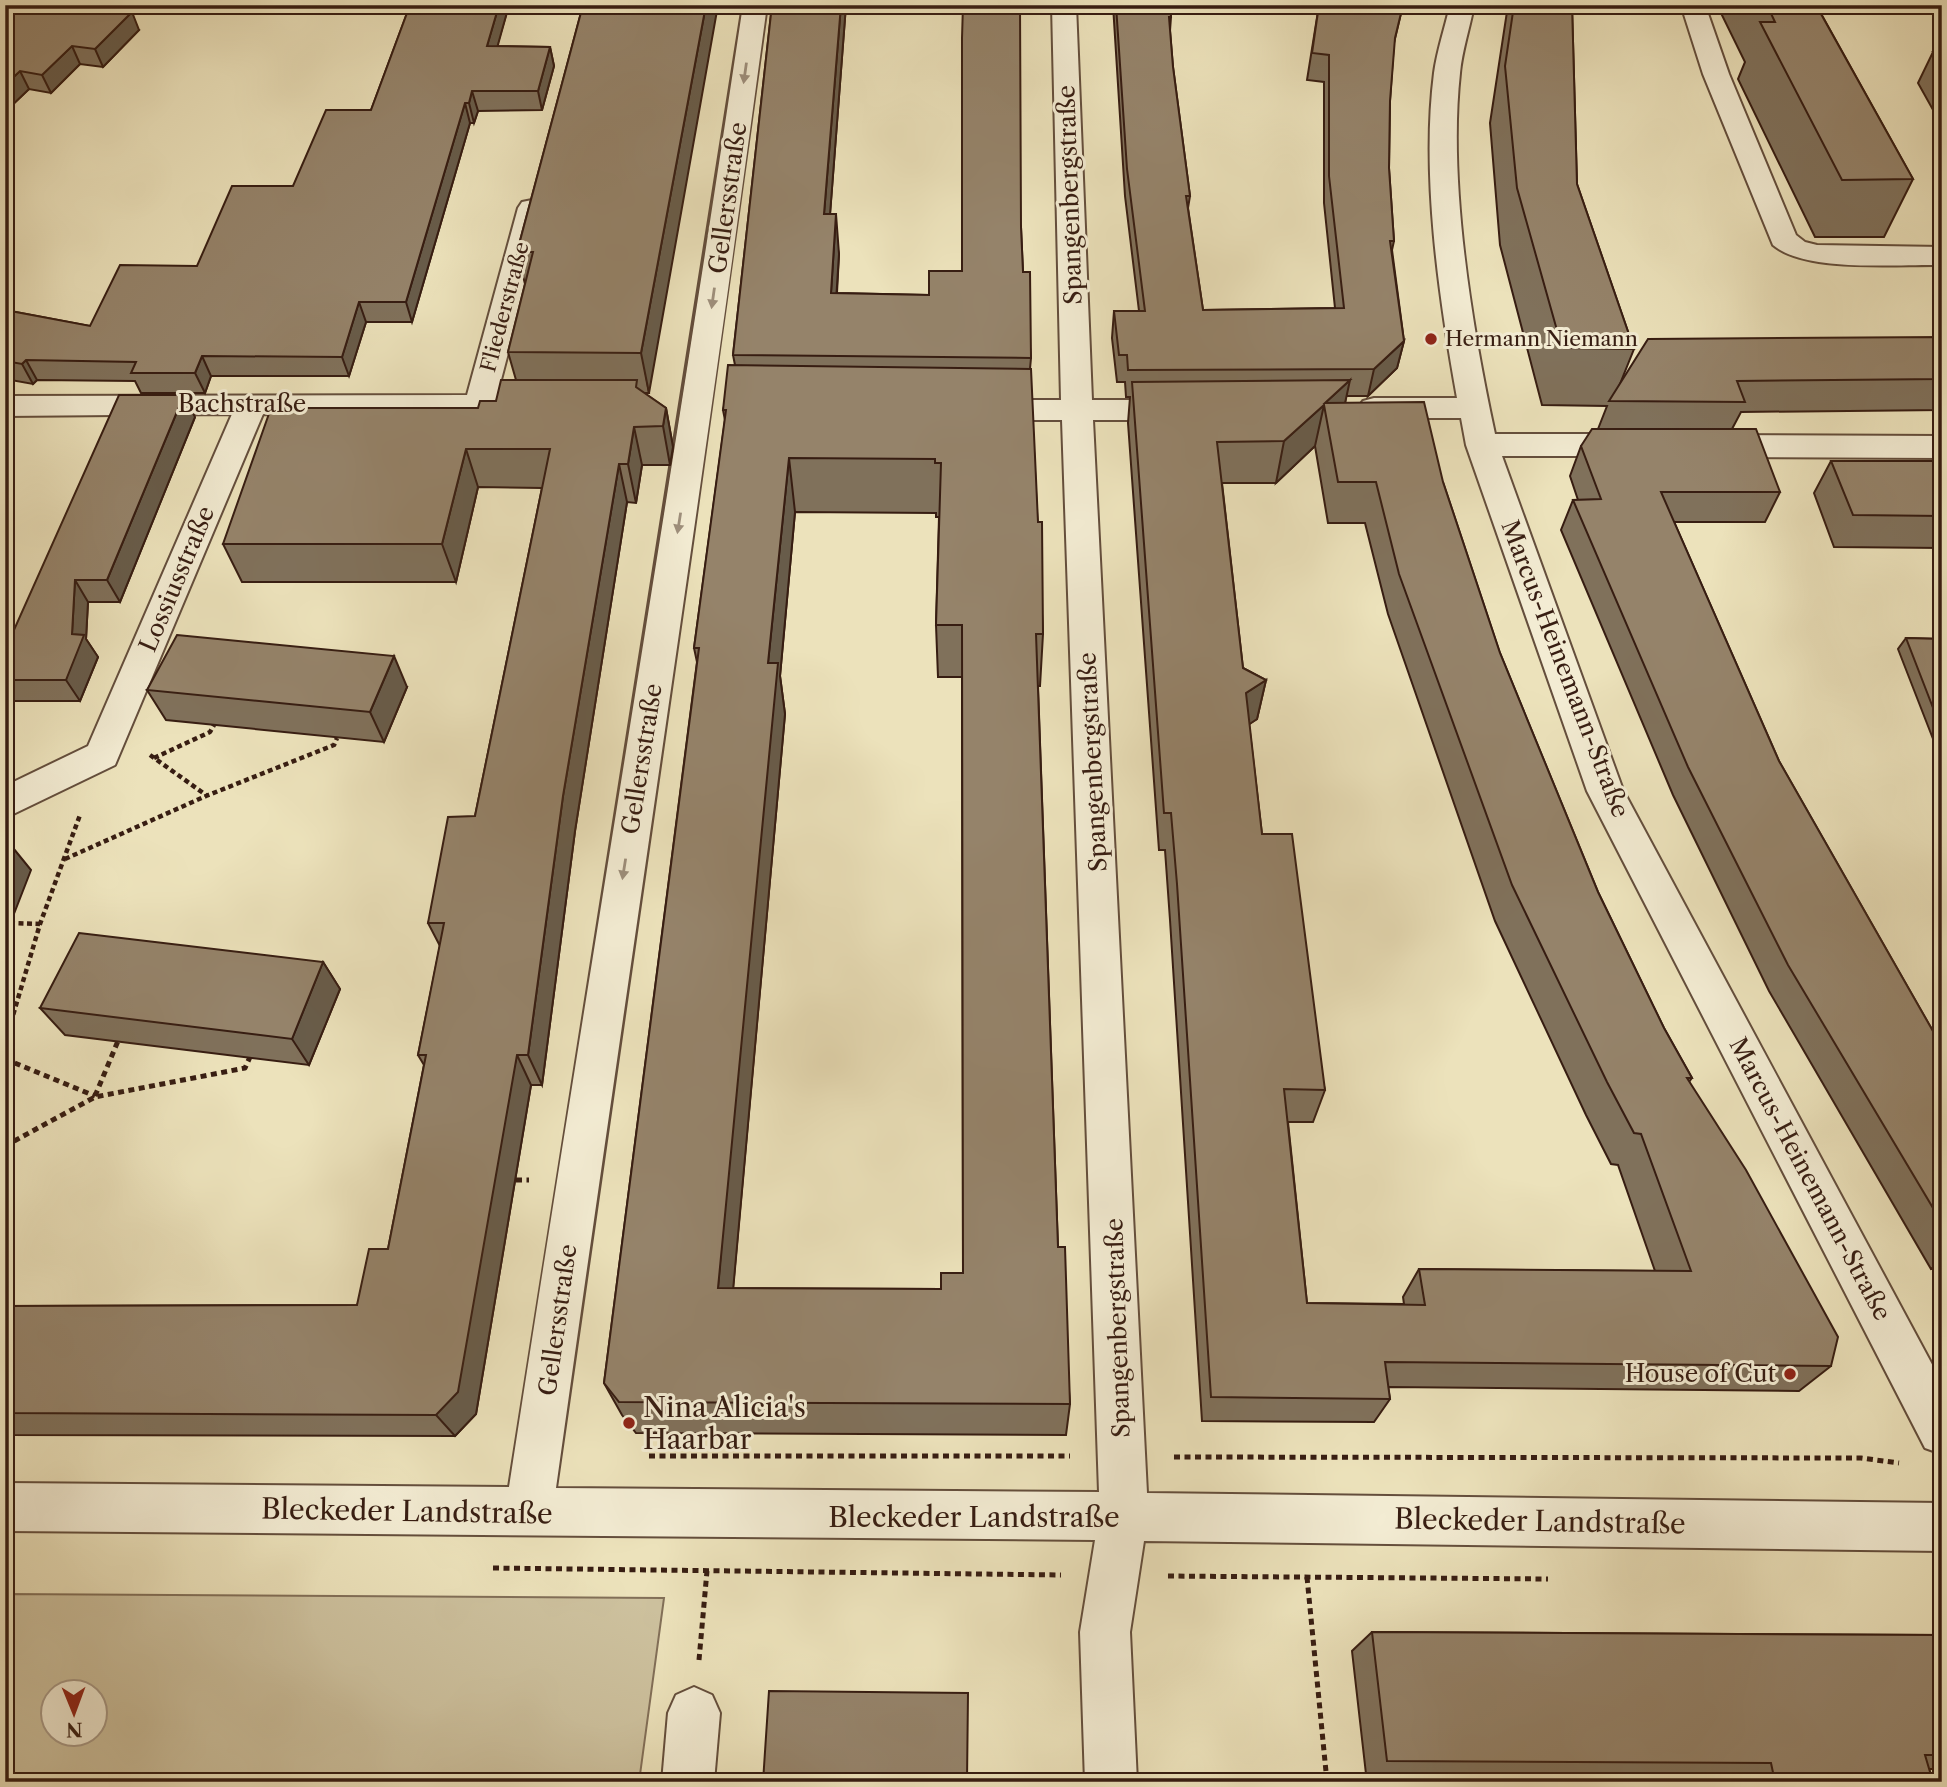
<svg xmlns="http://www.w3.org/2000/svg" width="1947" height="1787" viewBox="0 0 1947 1787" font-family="'Libre Caslon Text',serif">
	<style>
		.green { fill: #cdc19e; stroke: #826f58; stroke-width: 2; fill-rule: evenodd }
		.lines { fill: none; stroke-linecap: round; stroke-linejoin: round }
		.minor-casing { stroke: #644e3c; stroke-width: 4 }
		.path-far1 { stroke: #371d12; stroke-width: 4.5; stroke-dasharray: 5 3.5; stroke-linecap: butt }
		.path { stroke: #371d12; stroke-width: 5; stroke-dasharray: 6 4.5; stroke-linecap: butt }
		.minor { fill: #f3ecd3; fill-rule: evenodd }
		.wall { fill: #80715b; stroke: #371d12; stroke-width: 2; fill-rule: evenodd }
		.shaded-wall { fill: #685c4a; stroke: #371d12; stroke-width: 2 }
		.building { fill: #95836a; stroke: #371d12; stroke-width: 2; fill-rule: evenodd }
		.oneway { fill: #9e8f7c }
		.poi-dot { fill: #8f2418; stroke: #f3ecd3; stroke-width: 2.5 }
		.labels { text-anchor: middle; stroke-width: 6; stroke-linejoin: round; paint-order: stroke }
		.far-street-label { font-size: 21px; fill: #371d12; stroke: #f3ecd3 }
		.far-poi-label { font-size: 21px; fill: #371d12; stroke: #f3ecd3; text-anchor: start }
		.street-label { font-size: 24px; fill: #371d12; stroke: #f3ecd3 }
		.poi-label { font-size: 24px; fill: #371d12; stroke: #f3ecd3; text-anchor: end }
		.near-poi-label { font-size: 28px; fill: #371d12; stroke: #f3ecd3; text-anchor: start }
		.near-street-label { font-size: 28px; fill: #371d12; stroke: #f3ecd3 }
	</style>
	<rect width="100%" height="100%" fill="#ece2bb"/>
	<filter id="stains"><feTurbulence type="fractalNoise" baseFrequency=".00286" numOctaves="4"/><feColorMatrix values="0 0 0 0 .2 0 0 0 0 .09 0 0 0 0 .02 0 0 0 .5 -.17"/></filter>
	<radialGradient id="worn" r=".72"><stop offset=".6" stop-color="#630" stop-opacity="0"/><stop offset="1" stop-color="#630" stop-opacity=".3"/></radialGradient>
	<!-- green -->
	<path class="green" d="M 5,1594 L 664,1598 L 639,1782 L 5,1782 ZM 52,1692 L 94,1692 L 94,1734 L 52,1734 Z"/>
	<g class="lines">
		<!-- minor casing -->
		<g class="minor-casing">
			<g id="minor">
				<path d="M 743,5 L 767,5 C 701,500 625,993 556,1488 L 1099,1492 L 1062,420 L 982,420 L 971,417 L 966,410 L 971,403 L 982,400 L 1061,400 L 1052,5 L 1076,5 L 1092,400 L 1181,400 L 1192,403 L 1197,410 L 1192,417 L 1181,420 L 1093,420 L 1147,1493 L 1942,1503 L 1942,1551 L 1144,1541 L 1130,1632 L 1137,1782 L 1085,1782 L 1080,1632 L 1095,1540 L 5,1531 L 5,1483 L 509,1487 C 585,993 669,500 743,5 Z"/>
				<path d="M 1450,5 L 1474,5 C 1470,28 1462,50 1460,73 C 1448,182 1472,327 1495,434 L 1634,434 L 1645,437 L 1650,445 L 1645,453 L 1634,456 L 1502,456 L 1623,790 L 1942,1383 L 1942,1454 L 1925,1448 L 1587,791 L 1466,445 L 1461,418 L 1374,418 L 1363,415 L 1358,408 L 1363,401 L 1374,398 L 1457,398 C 1439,298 1421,174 1434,73 C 1437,50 1445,28 1450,5 Z"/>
				<path d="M 1681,5 L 1705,5 L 1729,74 L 1796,235 L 1805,242 L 1817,245 L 1942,247 L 1942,265 C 1898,264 1806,273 1773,245 L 1703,74 Z"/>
				<polygon points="532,200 542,202 546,208 497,395 541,399 545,406 541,413 530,416 263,414 115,765 5,818 5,786 88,746 232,414 5,416 5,396 467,395 518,208 522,202"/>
				<polygon points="1709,435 1942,436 1942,458 1709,457 1698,454 1693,446 1698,438"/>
				<polygon points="694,1687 712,1695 720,1713 714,1782 662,1782 668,1713 676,1695"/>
			</g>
		</g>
		<!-- path-far1 -->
		<g class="path-far1">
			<polyline points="150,755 206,795"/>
			<polyline points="154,758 210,732 214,725"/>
			<polyline points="65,859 206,796 334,745 337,738"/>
			<polyline points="10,923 40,924"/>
			<polyline points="6,1039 40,924 80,815"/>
		</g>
		<!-- path -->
		<g class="path">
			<polyline points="5,1042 6,1038"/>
			<polyline points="5,1059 95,1096"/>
			<polyline points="95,1096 118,1041"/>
			<polyline points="5,1146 95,1097 245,1068 250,1057"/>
			<polyline points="516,1180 529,1180"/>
			<polyline points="649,1456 1070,1456"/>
			<polyline points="1174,1457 1861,1458 1899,1463"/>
			<polyline points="493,1568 1061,1575"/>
			<polyline points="1168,1576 1548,1579"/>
			<polyline points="1307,1577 1327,1782"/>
			<polyline points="699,1660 707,1571"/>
			<polyline points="1461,1774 1462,1782"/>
		</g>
		<!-- minor -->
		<use href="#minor" class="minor"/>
	</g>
	<!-- wall -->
	<g class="wall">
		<polygon points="5,5 88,5 88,6 139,30 103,67 80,64 51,93 29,89 5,112"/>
		<polygon points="410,5 509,5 497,46 550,47 554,66 542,110 478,111 474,123 470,123 412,322 366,322 349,376 211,376 205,393 141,393 135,381 37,380 33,384 5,379 5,310 90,326 197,266 293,186 371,110"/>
		<polygon points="583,5 649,393 644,393 666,408 673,447 670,465 642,465 636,503 627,502 575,831 542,1085 531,1085 476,1414 455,1436 5,1435 5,1306 357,1305 388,1249 424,1065 418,1055 440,946 428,923 475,816 542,488 478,487 456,582 242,582 223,544 478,408 496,401 516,380 508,352 525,284 517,252"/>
		<path d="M 772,5 L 846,5 L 830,214 L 839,254 L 837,293 L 929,295 L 1021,227 L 1023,272 L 1031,358 L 1030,369 L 1043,634 L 1040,686 L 1038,686 L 1058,1247 L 1070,1404 L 1066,1435 L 636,1433 L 622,1415 L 604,1383 L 697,662 L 694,648 L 725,420 L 723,410 L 735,365 L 733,355 ZM 795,512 L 936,513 L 936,517 L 939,517 L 936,625 L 938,677 L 962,677 L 963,1273 L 941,1289 L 733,1288 L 785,714 L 780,676 Z"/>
		<path d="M 1113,5 L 1170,5 L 1171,17 L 1170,31 L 1173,67 L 1190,196 L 1188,208 L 1203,310 L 1335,308 L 1324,203 L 1324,82 L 1307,80 L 1319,5 L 1403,5 L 1394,43 L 1390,101 L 1389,168 L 1394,241 L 1392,250 L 1404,341 L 1397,368 L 1368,396 L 1346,396 L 1345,403 L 1443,482 L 1500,653 L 1598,892 L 1664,1028 L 1692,1078 L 1689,1082 L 1831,1366 L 1799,1391 L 1388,1387 L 1390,1399 L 1374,1422 L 1202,1421 L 1170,920 L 1165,850 L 1159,850 L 1128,423 L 1130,397 L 1126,397 L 1125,382 L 1117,382 L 1112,338 L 1114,311 L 1139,311 L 1125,196 ZM 1315,446 L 1328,523 L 1365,523 L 1388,614 L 1495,921 L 1586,1115 L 1611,1164 L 1618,1165 L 1655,1271 L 1419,1269 L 1403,1297 L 1404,1304 L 1307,1303 L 1288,1122 L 1313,1122 L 1325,1090 L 1262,834 L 1249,724 L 1257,719 L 1266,680 L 1243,668 L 1222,483 L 1276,483 Z"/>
		<polygon points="1508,5 1572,5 1577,184 1634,349 1620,384 1942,337 1942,410 1741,412 1732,429 1780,492 1765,522 1674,522 1779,761 1942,1047 1942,1266 1931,1269 1769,991 1673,795 1561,530 1573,500 1578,500 1570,476 1581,446 1598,429 1607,406 1542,405 1500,245 1490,123"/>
		<polygon points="1717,5 1821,5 1819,10 1913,179 1884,237 1815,237 1738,79 1745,62"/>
		<polygon points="1933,52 1942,52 1942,126 1918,83"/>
		<polygon points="195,417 120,602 88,602 86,639 98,657 80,701 8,701 5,698 5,650"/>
		<polygon points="1831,461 1942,461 1942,548 1834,547 1814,493"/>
		<polygon points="1906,638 1942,639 1942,762 1898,649"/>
		<polygon points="407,687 384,742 166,720 147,690"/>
		<polygon points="323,962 340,989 309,1065 65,1035 40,1008"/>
		<polygon points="1372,1632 1942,1635 1942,1769 1929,1769 1933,1782 1731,1782 1730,1777 1366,1774 1352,1651"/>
	</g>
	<!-- shaded-wall -->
	<g class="shaded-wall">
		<polygon points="499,5 509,5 492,66 487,46"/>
		<polygon points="706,5 718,5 649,393 641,353"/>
		<polygon points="841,5 846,5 827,254 824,214"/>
		<polygon points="132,12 139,30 103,67 95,49"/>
		<polygon points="72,46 80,64 51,93 42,75"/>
		<polygon points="550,47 554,66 542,110 538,91"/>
		<polygon points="20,71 29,89 5,112 5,85"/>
		<polygon points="472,91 478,111 474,123 469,103"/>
		<polygon points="465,103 470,123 412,322 406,302"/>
		<polygon points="836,214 839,254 834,333 831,293"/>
		<polygon points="359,302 366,322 349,376 342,357"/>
		<polygon points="1404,341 1397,368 1368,396 1374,369"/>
		<polygon points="202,356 211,376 205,393 195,373"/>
		<polygon points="26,360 37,380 33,384 22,364"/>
		<polygon points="1350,380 1341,422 1325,403"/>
		<polygon points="184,395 195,417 120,602 107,580"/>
		<polygon points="1324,405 1315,446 1276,483 1284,441"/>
		<polygon points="666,408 673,447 670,465 663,426"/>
		<polygon points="634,427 642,465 636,503 628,464"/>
		<polygon points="466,449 478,487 456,582 442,544"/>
		<polygon points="789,458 795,512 780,676 785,714 730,1324 718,1288 768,663"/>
		<polygon points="619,464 627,502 575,831 542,1085 528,1055 563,796"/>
		<polygon points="75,580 88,602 86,639 98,657 80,701 66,680 72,634"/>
		<polygon points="394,656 407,687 384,742 370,712"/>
		<polygon points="1266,680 1257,719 1238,732 1246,693"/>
		<polygon points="5,838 31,870 5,937"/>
		<polygon points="323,962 340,989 309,1065 292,1039"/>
		<polygon points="517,1055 531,1085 476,1414 455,1436 436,1415"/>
		<polygon points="1942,1260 1942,1266 1931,1269"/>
		<polygon points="377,1777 384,1780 383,1782 376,1782"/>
	</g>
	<!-- building -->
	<g class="building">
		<polygon points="5,5 83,5 132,12 95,49 72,46 42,75 20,71 5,85"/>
		<polygon points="410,5 499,5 487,46 550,47 538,91 472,91 469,103 465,103 406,302 359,302 342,357 202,356 195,373 131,373 136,362 26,360 22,364 5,361 5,310 90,326 120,265 197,266 232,186 293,186 326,110 371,110"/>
		<polygon points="583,5 706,5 641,353 508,352 533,252 517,252"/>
		<polygon points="772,5 841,5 824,214 836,214 831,293 929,295 929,271 962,271 962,38 963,5 1020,5 1021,227 1023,272 1030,272 1031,358 733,355"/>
		<polygon points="1116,5 1170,5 1171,17 1169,17 1173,67 1190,196 1186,196 1203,310 1344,308 1329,176 1329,55 1312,53 1319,5 1403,5 1395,38 1390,101 1389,168 1394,241 1390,241 1404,341 1374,369 1128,370 1127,355 1119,355 1114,311 1145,311 1127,169"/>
		<polygon points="1514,5 1572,5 1577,184 1634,349 1562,348 1517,188 1505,66"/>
		<polygon points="1767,5 1816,5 1913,179 1842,180 1760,22 1775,22"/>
		<polygon points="1933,52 1942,52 1942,67"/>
		<polygon points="1942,337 1942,379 1737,381 1745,402 1609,401 1648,339"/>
		<path d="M 728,365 L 1031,369 L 1038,522 L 1042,522 L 1043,634 L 1036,634 L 1058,1247 L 1065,1247 L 1070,1404 L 619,1402 L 604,1383 L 699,648 L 694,648 L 726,410 L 723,410 ZM 789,458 L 935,459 L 935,463 L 941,463 L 936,625 L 962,625 L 963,1273 L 941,1273 L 941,1289 L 718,1288 L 778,663 L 768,663 Z"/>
		<polygon points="501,380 637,380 636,387 666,408 663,426 634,427 628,464 619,464 563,796 528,1055 517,1055 458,1392 436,1415 5,1413 5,1306 357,1305 369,1249 388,1249 426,1055 418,1055 444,923 428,923 448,817 475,816 550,449 466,449 442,544 223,544 271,408 478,408 480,401 496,401"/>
		<path d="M 1350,380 L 1325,403 L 1424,402 L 1443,482 L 1500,653 L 1598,892 L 1664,1028 L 1692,1078 L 1687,1078 L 1746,1170 L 1838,1337 L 1831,1366 L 1385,1362 L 1390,1399 L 1211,1397 L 1177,884 L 1171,813 L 1164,813 L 1132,382 ZM 1324,405 L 1338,482 L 1376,482 L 1399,574 L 1512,885 L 1607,1082 L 1634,1133 L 1641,1134 L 1691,1271 L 1419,1269 L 1425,1305 L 1307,1303 L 1284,1089 L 1325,1090 L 1292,834 L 1262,834 L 1246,693 L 1266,680 L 1243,668 L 1217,442 L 1284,441 Z"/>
		<polygon points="119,395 184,395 107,580 75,580 72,634 84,635 66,680 5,680 5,650"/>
		<polygon points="1592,429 1756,429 1780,492 1661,492 1779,761 1942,1047 1942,1223 1788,965 1688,767 1573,500 1601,499 1581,446"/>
		<polygon points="1831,461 1942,461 1942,516 1853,515"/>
		<polygon points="177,635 394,656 370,712 147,690"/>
		<polygon points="1906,638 1942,639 1942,731"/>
		<polygon points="79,933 323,962 292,1039 40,1008"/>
		<polygon points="1372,1632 1942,1635 1942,1755 1925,1755 1933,1782 1775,1782 1771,1763 1387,1761"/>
		<polygon points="769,1691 968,1693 967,1782 763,1782"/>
		<polygon points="377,1777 376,1782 271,1782 272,1778"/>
	</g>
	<!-- one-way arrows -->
	<defs><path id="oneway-solid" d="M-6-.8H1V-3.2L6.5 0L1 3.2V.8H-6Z" transform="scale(1.75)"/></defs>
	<g class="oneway">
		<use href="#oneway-solid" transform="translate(745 73) rotate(98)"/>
		<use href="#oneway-solid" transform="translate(713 298) rotate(98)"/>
		<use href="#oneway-solid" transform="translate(679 523) rotate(99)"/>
		<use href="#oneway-solid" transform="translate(624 869) rotate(99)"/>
	</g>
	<!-- markers -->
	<g class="poi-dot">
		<circle cx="1431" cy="339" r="7"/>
		<circle cx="1790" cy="1374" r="7"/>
		<circle cx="629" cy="1423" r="7"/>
	</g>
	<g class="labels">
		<!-- far-street labels -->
		<g class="far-street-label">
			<text transform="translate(505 307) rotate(-75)" y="7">Fliederstraße</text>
		</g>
		<!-- far-poi labels -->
		<g class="far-poi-label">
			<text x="1445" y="346">Hermann Niemann</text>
		</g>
		<!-- street labels -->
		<g class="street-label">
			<text transform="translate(1070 195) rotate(-92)" y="8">Spangenbergstraße</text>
			<text transform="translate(728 198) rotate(-82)" y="8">Gellersstraße</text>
			<text x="242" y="412">Bachstraße</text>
			<text transform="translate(177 579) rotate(-67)" y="8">Lossiusstraße</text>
			<text transform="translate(1565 669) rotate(69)" y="8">Marcus-Heinemann-Straße</text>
			<text transform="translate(642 759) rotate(-81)" y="8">Gellersstraße</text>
			<text transform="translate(1093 762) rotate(-93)" y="8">Spangenbergstraße</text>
			<text transform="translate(1810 1179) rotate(62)" y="8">Marcus-Heinemann-Straße</text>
			<text transform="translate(558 1320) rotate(-82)" y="8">Gellersstraße</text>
			<text transform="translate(1118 1328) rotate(-92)" y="8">Spangenbergstraße</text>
		</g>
		<!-- poi labels -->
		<g class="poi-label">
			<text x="1776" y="1382">House of Cut</text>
		</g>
		<!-- near-poi labels -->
		<g class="near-poi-label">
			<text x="643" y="1417">Nina Alicia's<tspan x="643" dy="32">Haarbar</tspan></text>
		</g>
		<!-- near-street labels -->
		<g class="near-street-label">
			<text transform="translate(407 1511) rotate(1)" y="10">Bleckeder Landstraße</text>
			<text x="974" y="1527">Bleckeder Landstraße</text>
			<text transform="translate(1540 1521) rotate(1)" y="10">Bleckeder Landstraße</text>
		</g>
	</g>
	<!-- margin -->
	<rect width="1947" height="1787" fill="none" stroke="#ece2bb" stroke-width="28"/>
	<rect x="7" y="7" width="1933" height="1773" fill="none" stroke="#371d12" stroke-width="3.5"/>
	<rect x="14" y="14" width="1919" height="1759" fill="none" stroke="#371d12" stroke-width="2"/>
	<!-- north arrow -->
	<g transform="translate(74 1713) rotate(179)"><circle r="33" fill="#f3ecd3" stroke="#a89986" stroke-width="2"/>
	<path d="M0-5L12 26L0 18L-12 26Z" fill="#8f2418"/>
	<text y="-10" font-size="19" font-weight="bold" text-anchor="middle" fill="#371d12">N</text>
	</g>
	<rect width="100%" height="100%" filter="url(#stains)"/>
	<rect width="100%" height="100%" fill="url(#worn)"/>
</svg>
